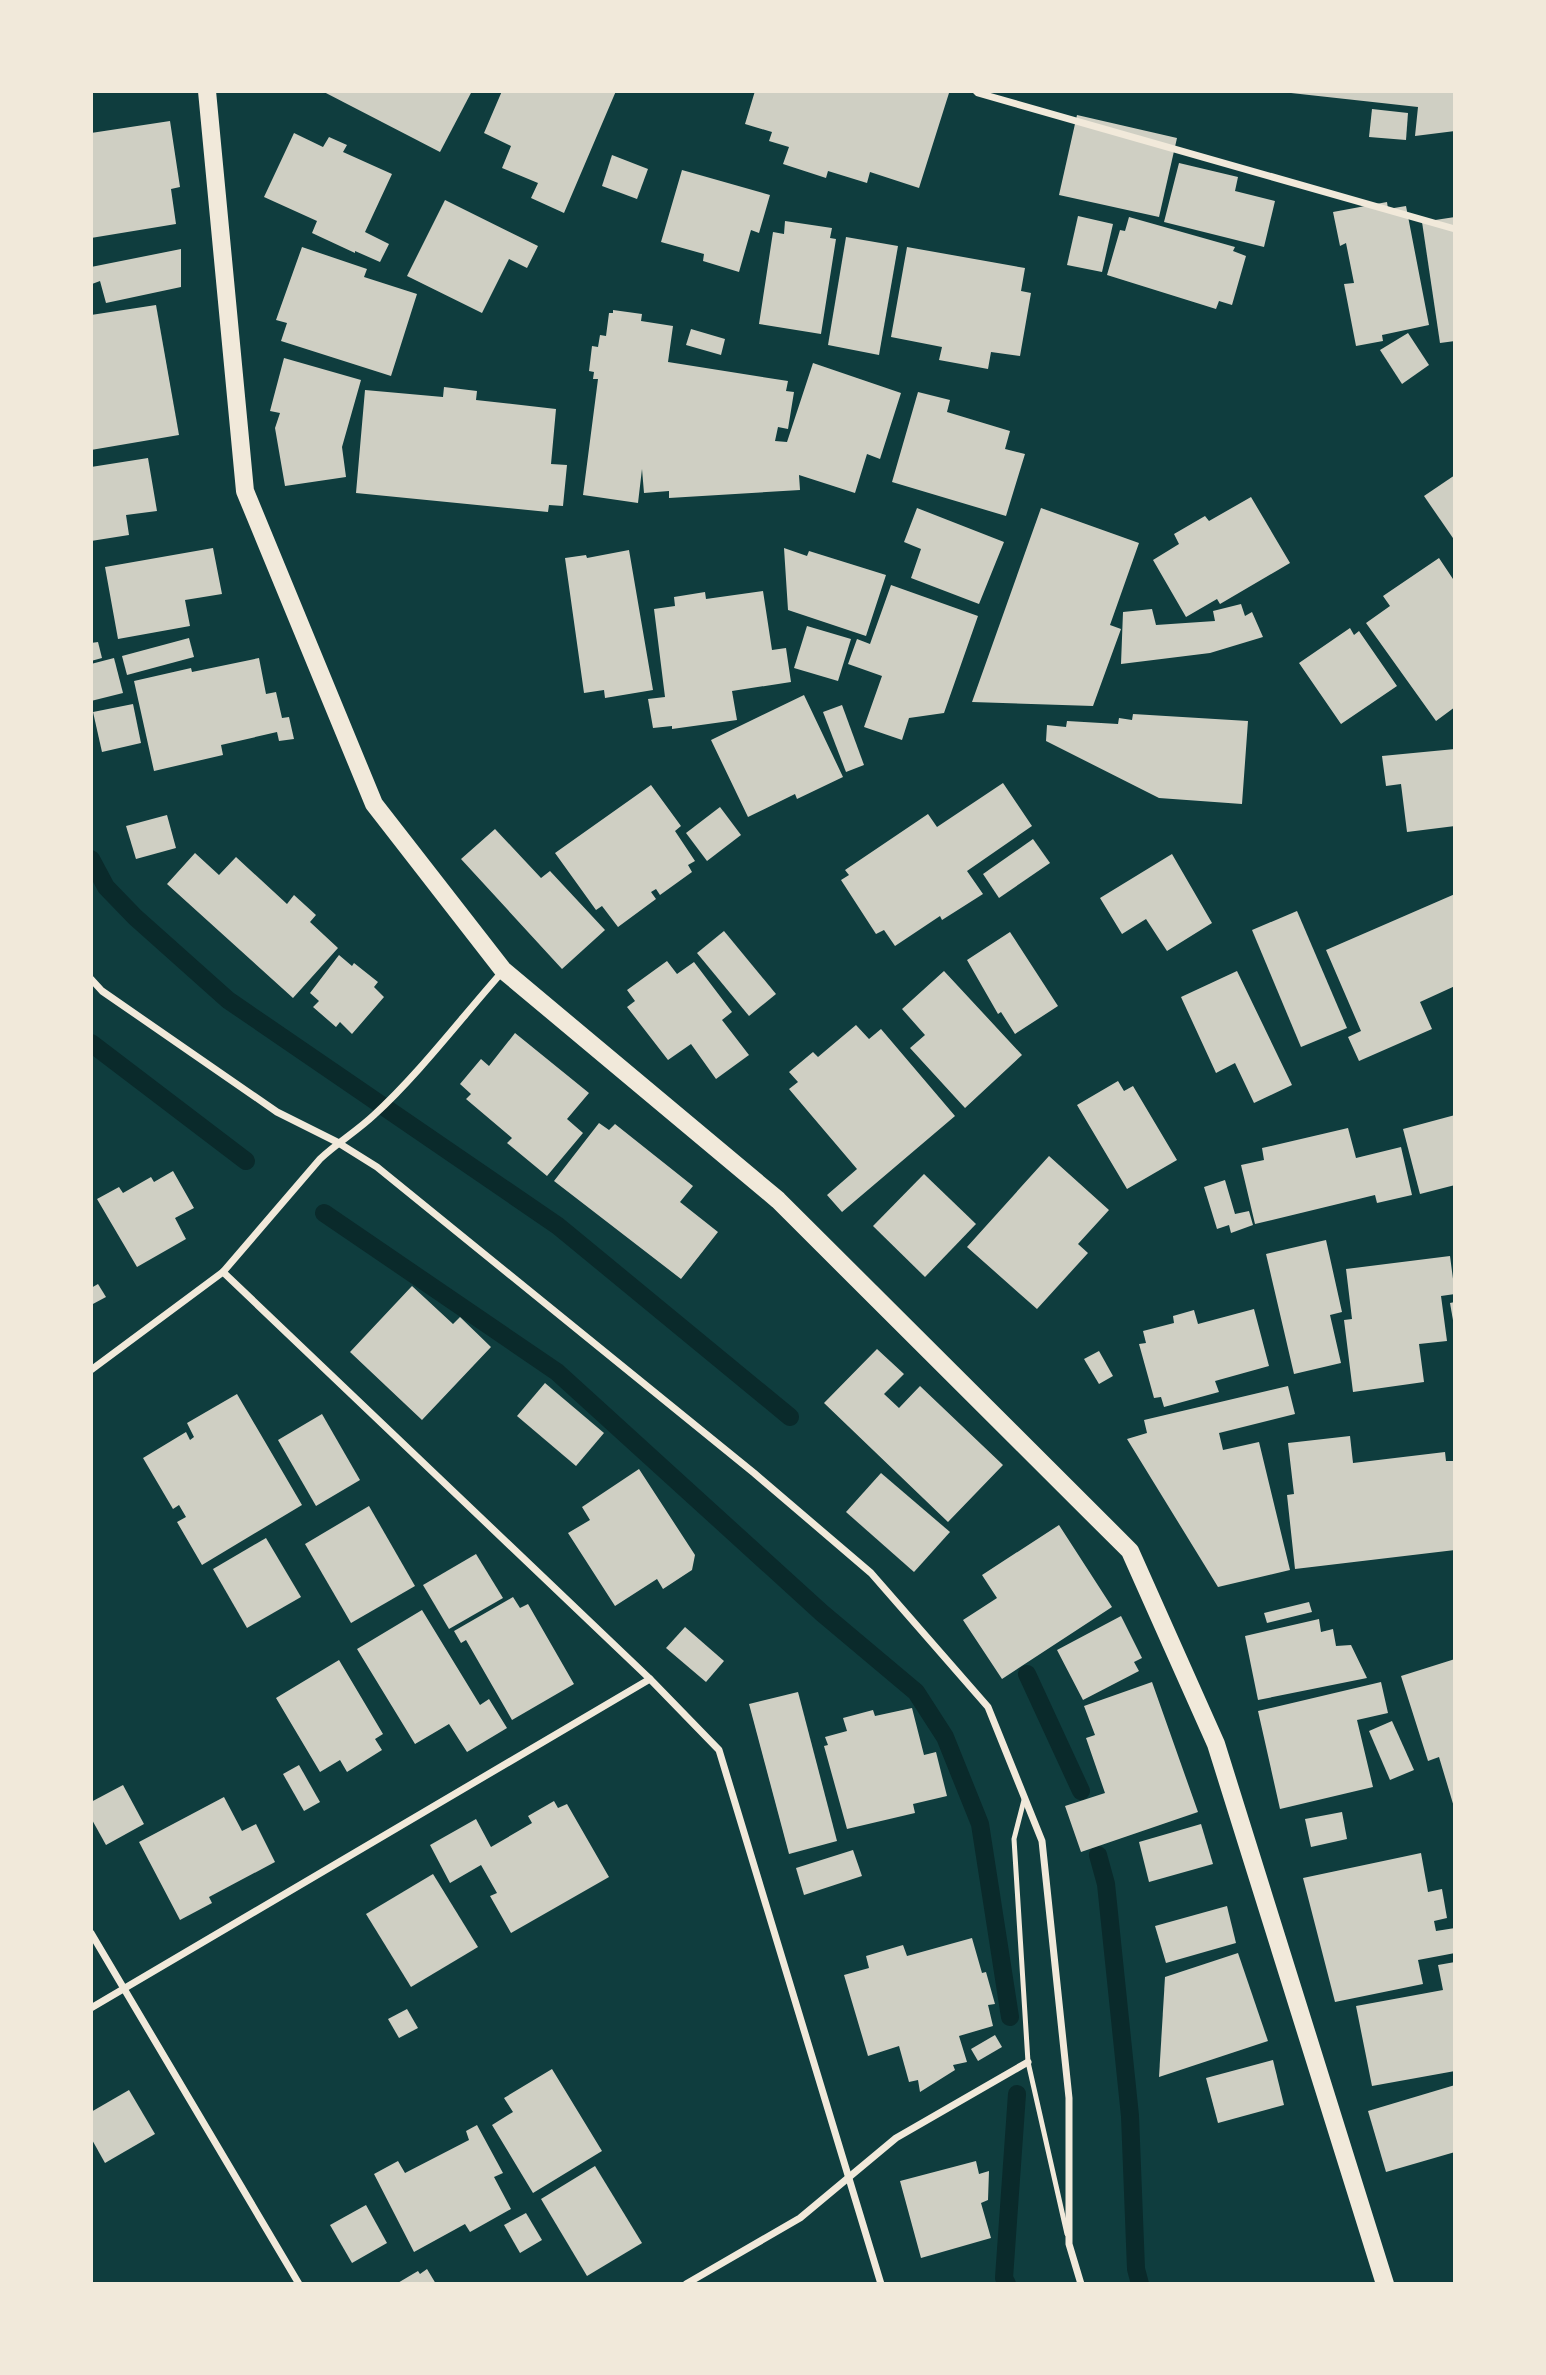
<svg xmlns="http://www.w3.org/2000/svg" width="1546" height="2375" viewBox="0 0 1546 2375" font-family="'Fira Sans Condensed',sans-serif">
	<style>
		.lines { fill: none; stroke-linecap: round; stroke-linejoin: round }
		.stream { stroke: #0a2a2b; stroke-width: 18 }
		.building { fill: #cfcfc3 }
		.service { stroke: #f1e9da; stroke-width: 5 }
		.minor { stroke: #f1e9da; stroke-width: 7 }
		.primary { stroke: #f1e9da; stroke-width: 18 }
	</style>
	<rect width="100%" height="100%" fill="#0f3d3e"/>
	<g class="lines">
		<!-- stream -->
		<g class="stream">
			<polyline points="91,859 106,887 135,917 228,1000 558,1226 790,1417"/>
			<polyline points="91,1043 246,1161"/>
			<polyline points="324,1213 557,1372 822,1613 916,1692 945,1737 980,1824 1010,2017"/>
			<polyline points="1027,1674 1081,1791"/>
			<polyline points="1098,1855 1106,1884 1130,2116 1136,2269 1140,2284"/>
			<polyline points="1007,2284 1004,2278 1017,2094"/>
		</g>
	</g>
	<!-- building -->
	<g class="building">
		<polygon points="322,91 472,91 440,152"/>
		<polygon points="502,91 616,91 564,213 531,198 538,183 502,168 511,146 484,133"/>
		<polygon points="755,91 941,91 949,93 919,188 870,172 867,183 828,171 826,178 783,164 789,147 769,141 772,132 745,124"/>
		<polygon points="1291,91 1455,91 1455,131 1415,136 1418,107 1291,93"/>
		<polygon points="1372,109 1408,113 1406,140 1369,137"/>
		<polygon points="1077,115 1177,138 1159,217 1059,195"/>
		<polygon points="170,121 180,187 171,189 176,224 91,238 91,133"/>
		<polygon points="294,133 323,147 329,137 347,145 343,152 392,174 365,232 389,244 380,262 355,251 355,253 312,233 317,221 264,197"/>
		<polygon points="612,155 648,169 637,199 602,186"/>
		<polygon points="1179,163 1238,177 1235,191 1275,201 1264,247 1164,222"/>
		<polygon points="682,170 770,195 759,233 751,230 739,272 703,261 704,254 661,242"/>
		<polygon points="445,200 538,246 527,268 509,259 482,313 407,276"/>
		<polygon points="1387,202 1388,209 1406,206 1429,325 1382,335 1383,341 1356,346 1344,284 1354,283 1346,243 1340,246 1333,212"/>
		<polygon points="1078,216 1113,224 1102,272 1067,265"/>
		<polygon points="1129,217 1235,247 1233,251 1246,256 1232,305 1219,301 1216,309 1107,275 1120,230 1125,231"/>
		<polygon points="1455,217 1455,341 1440,343 1422,222"/>
		<polygon points="785,221 832,228 830,238 836,239 821,334 759,324 773,232 784,234"/>
		<polygon points="846,237 898,246 879,355 828,345"/>
		<polygon points="302,247 367,269 364,277 417,294 391,376 281,341 287,323 276,320"/>
		<polygon points="907,247 1025,268 1021,291 1031,293 1020,356 991,352 988,369 939,360 942,347 891,337"/>
		<polygon points="181,249 181,287 106,303 100,281 92,284 91,267"/>
		<polygon points="156,305 179,435 91,450 91,315"/>
		<polygon points="613,310 642,314 641,321 673,326 668,362 788,381 786,391 794,392 788,429 778,427 775,441 787,442 813,363 901,393 880,459 867,454 855,493 799,475 800,490 669,498 669,491 644,493 642,469 638,503 583,495 598,379 593,379 594,372 589,371 592,346 598,347 600,335 606,336 609,313 613,313"/>
		<polygon points="691,329 725,339 721,355 686,345"/>
		<polygon points="1408,333 1429,365 1402,384 1380,350"/>
		<polygon points="284,358 361,380 342,447 346,477 285,486 275,428 280,413 270,411"/>
		<polygon points="444,387 477,391 476,400 556,409 551,464 567,465 563,506 549,505 548,512 356,493 365,390 443,397"/>
		<polygon points="918,392 950,400 947,412 1010,431 1005,449 1025,454 1006,516 892,482"/>
		<polygon points="148,458 157,511 126,515 129,535 91,541 91,467"/>
		<polygon points="1455,475 1455,541 1424,496"/>
		<polygon points="1251,497 1290,563 1220,604 1217,599 1186,617 1153,560 1179,544 1174,534 1205,516 1209,521"/>
		<polygon points="917,508 1004,542 979,604 911,578 921,549 904,542"/>
		<polygon points="1041,508 1139,543 1110,625 1121,629 1093,706 972,702"/>
		<polygon points="213,548 222,594 185,600 190,626 118,639 105,567"/>
		<polygon points="784,548 807,556 809,551 886,575 866,636 788,610"/>
		<polygon points="629,550 653,690 605,698 604,690 584,693 565,558 586,555 587,558"/>
		<polygon points="1439,558 1455,582 1455,707 1436,721 1366,623 1390,606 1383,596"/>
		<polygon points="891,585 978,616 944,713 909,718 902,740 864,727 882,676 848,664 857,639 870,644"/>
		<polygon points="763,591 772,650 786,648 791,682 732,691 737,720 672,729 672,726 653,728 648,699 665,697 654,609 675,606 674,597 705,592 706,599"/>
		<polygon points="1241,604 1245,616 1252,612 1263,637 1210,653 1121,664 1123,612 1152,609 1156,625 1215,621 1213,611"/>
		<polygon points="807,626 851,639 838,681 794,668"/>
		<polygon points="1350,628 1354,635 1359,631 1397,686 1341,724 1299,663"/>
		<polygon points="189,638 194,657 127,675 122,656"/>
		<polygon points="98,642 102,658 91,661 91,643"/>
		<polygon points="114,658 123,693 91,701 91,664"/>
		<polygon points="259,658 266,694 276,692 282,718 289,717 294,739 279,741 277,732 221,745 223,755 154,771 134,681 191,668 192,672"/>
		<polygon points="804,695 843,777 797,799 795,794 748,817 711,740"/>
		<polygon points="133,704 141,743 102,752 93,712"/>
		<polygon points="842,705 864,765 846,772 823,712"/>
		<polygon points="1133,714 1248,721 1242,804 1159,798 1046,741 1047,725 1066,727 1067,721 1118,724 1119,718 1132,720"/>
		<polygon points="1455,749 1455,826 1407,832 1401,784 1386,786 1382,756"/>
		<polygon points="1003,783 1032,826 967,871 983,894 942,920 940,916 895,946 884,930 876,934 841,880 849,875 845,870 928,814 937,827"/>
		<polygon points="651,785 681,826 675,831 695,861 688,865 692,872 660,895 656,889 651,892 656,899 618,927 602,906 596,910 555,853"/>
		<polygon points="720,807 741,835 707,861 686,833"/>
		<polygon points="167,815 176,848 136,859 126,826"/>
		<polygon points="495,829 541,878 550,871 605,930 562,969 461,859"/>
		<polygon points="1033,839 1050,863 999,898 983,874"/>
		<polygon points="195,853 219,875 236,857 287,904 294,895 316,915 310,922 338,948 293,998 167,884"/>
		<polygon points="1172,854 1212,923 1167,951 1146,919 1122,934 1100,898"/>
		<polygon points="1455,894 1455,986 1420,1002 1432,1029 1359,1061 1348,1037 1361,1031 1326,950"/>
		<polygon points="1297,911 1347,1028 1301,1047 1252,930"/>
		<polygon points="724,931 776,994 749,1016 697,953"/>
		<polygon points="1010,932 1058,1006 1015,1034 1001,1012 998,1014 967,960"/>
		<polygon points="339,955 352,966 354,963 378,982 374,987 384,997 352,1034 340,1022 336,1027 313,1007 319,1001 310,993"/>
		<polygon points="667,961 677,974 694,962 732,1012 722,1020 749,1055 716,1079 691,1044 668,1060 627,1007 635,1001 627,990"/>
		<polygon points="944,971 1022,1055 965,1108 910,1048 925,1035 902,1009"/>
		<polygon points="1237,971 1292,1085 1254,1103 1235,1063 1216,1073 1181,997"/>
		<polygon points="856,1025 869,1039 881,1029 955,1116 842,1212 827,1195 857,1169 789,1089 798,1082 789,1072 813,1052 818,1057"/>
		<polygon points="515,1033 589,1093 567,1119 583,1133 547,1176 507,1143 512,1138 466,1099 471,1094 460,1084 481,1059 489,1066"/>
		<polygon points="1118,1081 1124,1091 1133,1086 1177,1160 1127,1189 1077,1105"/>
		<polygon points="1455,1115 1455,1185 1420,1194 1403,1129"/>
		<polygon points="599,1123 609,1130 615,1124 693,1186 680,1202 718,1232 681,1279 554,1181"/>
		<polygon points="1348,1128 1356,1158 1401,1147 1412,1195 1377,1203 1375,1195 1255,1224 1241,1165 1264,1160 1262,1148"/>
		<polygon points="1049,1156 1109,1210 1078,1244 1088,1253 1037,1309 967,1247"/>
		<polygon points="173,1171 194,1208 175,1218 186,1239 137,1267 97,1199 119,1187 123,1193 151,1177 154,1182"/>
		<polygon points="924,1174 976,1224 925,1277 873,1226"/>
		<polygon points="1225,1180 1235,1214 1249,1211 1253,1225 1231,1233 1229,1225 1217,1229 1204,1187"/>
		<polygon points="1326,1240 1342,1312 1330,1315 1341,1363 1294,1374 1266,1254"/>
		<polygon points="1450,1256 1455,1294 1441,1296 1447,1341 1419,1344 1424,1382 1353,1392 1344,1320 1352,1319 1346,1269"/>
		<polygon points="98,1284 106,1297 91,1305 91,1288"/>
		<polygon points="412,1286 453,1324 460,1317 491,1347 422,1420 350,1352"/>
		<polygon points="1455,1302 1455,1326 1454,1326 1450,1303"/>
		<polygon points="1254,1309 1269,1366 1215,1381 1219,1392 1164,1407 1161,1397 1154,1398 1139,1344 1146,1343 1143,1331 1174,1323 1173,1316 1194,1310 1198,1324"/>
		<polygon points="877,1349 904,1374 884,1394 899,1408 920,1386 1003,1465 948,1522 824,1403"/>
		<polygon points="1099,1351 1113,1376 1099,1384 1084,1359"/>
		<polygon points="545,1383 604,1433 576,1466 517,1416"/>
		<polygon points="1288,1386 1295,1414 1219,1433 1223,1450 1259,1442 1290,1570 1218,1587 1127,1439 1147,1433 1144,1420"/>
		<polygon points="237,1394 302,1505 202,1565 177,1522 186,1517 179,1505 173,1509 143,1458 186,1432 190,1440 194,1437 187,1423"/>
		<polygon points="322,1414 360,1480 316,1506 278,1440"/>
		<polygon points="1350,1436 1353,1463 1445,1452 1446,1461 1453,1461 1455,1476 1455,1550 1295,1569 1287,1495 1294,1494 1288,1443"/>
		<polygon points="639,1469 695,1555 692,1570 663,1589 657,1579 615,1606 568,1533 590,1520 582,1507"/>
		<polygon points="881,1473 950,1532 914,1572 846,1512"/>
		<polygon points="369,1506 415,1586 351,1623 305,1544"/>
		<polygon points="1059,1525 1112,1607 1002,1679 963,1620 997,1598 982,1575"/>
		<polygon points="266,1538 301,1597 247,1628 213,1569"/>
		<polygon points="476,1554 503,1598 449,1629 423,1585"/>
		<polygon points="513,1597 520,1608 528,1604 574,1684 512,1720 466,1640 461,1643 454,1631"/>
		<polygon points="1309,1602 1312,1612 1267,1623 1264,1613"/>
		<polygon points="422,1610 480,1705 489,1699 507,1728 467,1752 449,1724 415,1744 357,1649"/>
		<polygon points="1121,1616 1142,1658 1134,1662 1139,1671 1083,1700 1057,1650"/>
		<polygon points="1319,1619 1321,1632 1333,1629 1336,1646 1351,1645 1367,1678 1258,1700 1245,1636"/>
		<polygon points="685,1627 724,1661 706,1682 666,1648"/>
		<polygon points="1455,1659 1455,1807 1454,1807 1439,1757 1428,1761 1401,1676"/>
		<polygon points="339,1660 383,1734 375,1739 382,1750 347,1772 340,1760 320,1772 276,1698"/>
		<polygon points="1152,1682 1198,1812 1081,1852 1065,1806 1105,1793 1086,1738 1095,1735 1084,1706"/>
		<polygon points="1381,1682 1388,1713 1357,1720 1373,1787 1280,1809 1258,1711"/>
		<polygon points="798,1692 837,1841 789,1854 749,1704"/>
		<polygon points="912,1708 924,1755 936,1752 947,1796 913,1804 915,1813 847,1829 824,1746 828,1745 825,1737 847,1731 843,1718 873,1710 875,1716"/>
		<polygon points="1392,1721 1414,1770 1390,1780 1369,1731"/>
		<polygon points="299,1765 320,1802 304,1811 283,1774"/>
		<polygon points="123,1785 144,1824 106,1845 91,1818 91,1802"/>
		<polygon points="224,1797 242,1831 256,1824 275,1862 209,1897 212,1903 180,1920 139,1842"/>
		<polygon points="554,1801 558,1808 567,1804 609,1877 511,1933 490,1896 497,1893 481,1865 450,1883 430,1845 476,1819 491,1847 532,1823 528,1816"/>
		<polygon points="1342,1812 1347,1839 1311,1847 1305,1819"/>
		<polygon points="1201,1824 1213,1864 1149,1882 1139,1842"/>
		<polygon points="853,1850 862,1876 804,1895 796,1868"/>
		<polygon points="1421,1853 1428,1892 1442,1889 1447,1918 1434,1921 1436,1931 1455,1928 1455,1953 1418,1960 1423,1984 1335,2002 1303,1878"/>
		<polygon points="433,1874 478,1947 411,1987 366,1914"/>
		<polygon points="1227,1906 1236,1943 1166,1963 1155,1926"/>
		<polygon points="972,1938 982,1973 986,1972 995,2004 988,2005 993,2026 959,2036 967,2062 953,2065 955,2070 920,2092 918,2080 909,2082 899,2046 868,2056 844,1975 869,1968 866,1956 903,1945 907,1956"/>
		<polygon points="1238,1953 1268,2041 1159,2077 1165,1977"/>
		<polygon points="1455,1962 1455,2071 1372,2086 1356,2006 1443,1990 1438,1965"/>
		<polygon points="407,2009 418,2028 399,2038 388,2019"/>
		<polygon points="995,2035 1002,2047 978,2061 971,2049"/>
		<polygon points="1273,2060 1284,2105 1218,2123 1206,2078"/>
		<polygon points="552,2069 602,2151 533,2193 492,2125 513,2112 504,2098"/>
		<polygon points="1455,2085 1455,2152 1386,2172 1368,2111"/>
		<polygon points="129,2090 155,2134 105,2163 91,2138 91,2112"/>
		<polygon points="477,2125 503,2173 494,2177 511,2209 470,2232 465,2224 414,2252 374,2174 398,2161 405,2173 469,2140 466,2131"/>
		<polygon points="976,2161 979,2174 989,2171 988,2200 981,2203 991,2238 921,2258 900,2181"/>
		<polygon points="595,2166 642,2243 587,2276 541,2199"/>
		<polygon points="366,2205 387,2243 352,2263 330,2225"/>
		<polygon points="526,2213 542,2240 520,2253 504,2225"/>
		<polygon points="427,2269 436,2284 396,2284 418,2271 420,2274"/>
	</g>
	<g class="lines">
		<!-- service -->
		<polyline class="service" points="1024,1800 1014,1839 1028,2062 1067,2234"/>
		<!-- minor -->
		<g class="minor">
			<polyline points="976,91 978,93 1455,229"/>
			<polyline points="91,979 102,991 277,1112 337,1142 377,1167 754,1473 871,1573 988,1707 1042,1841 1069,2098 1069,2244 1081,2284"/>
			<polyline points="223,1272 650,1679 719,1750 881,2284"/>
			<path d="M 91,1370 L 223,1272 L 320,1159 C 337,1143 357,1131 374,1115 C 419,1074 462,1017 503,971"/>
			<polyline points="91,1933 299,2284"/>
			<polyline points="91,2008 650,1679"/>
			<polyline points="686,2284 800,2218 896,2138 1028,2062"/>
		</g>
		<!-- primary -->
		<polyline class="primary" points="207,91 245,491 374,804 503,970 778,1200 1130,1551 1216,1744 1385,2284"/>
	</g>
	<!-- border -->
	<rect width="1546" height="2375" fill="none" stroke="#f1e9da" stroke-width="186"/>
</svg>
